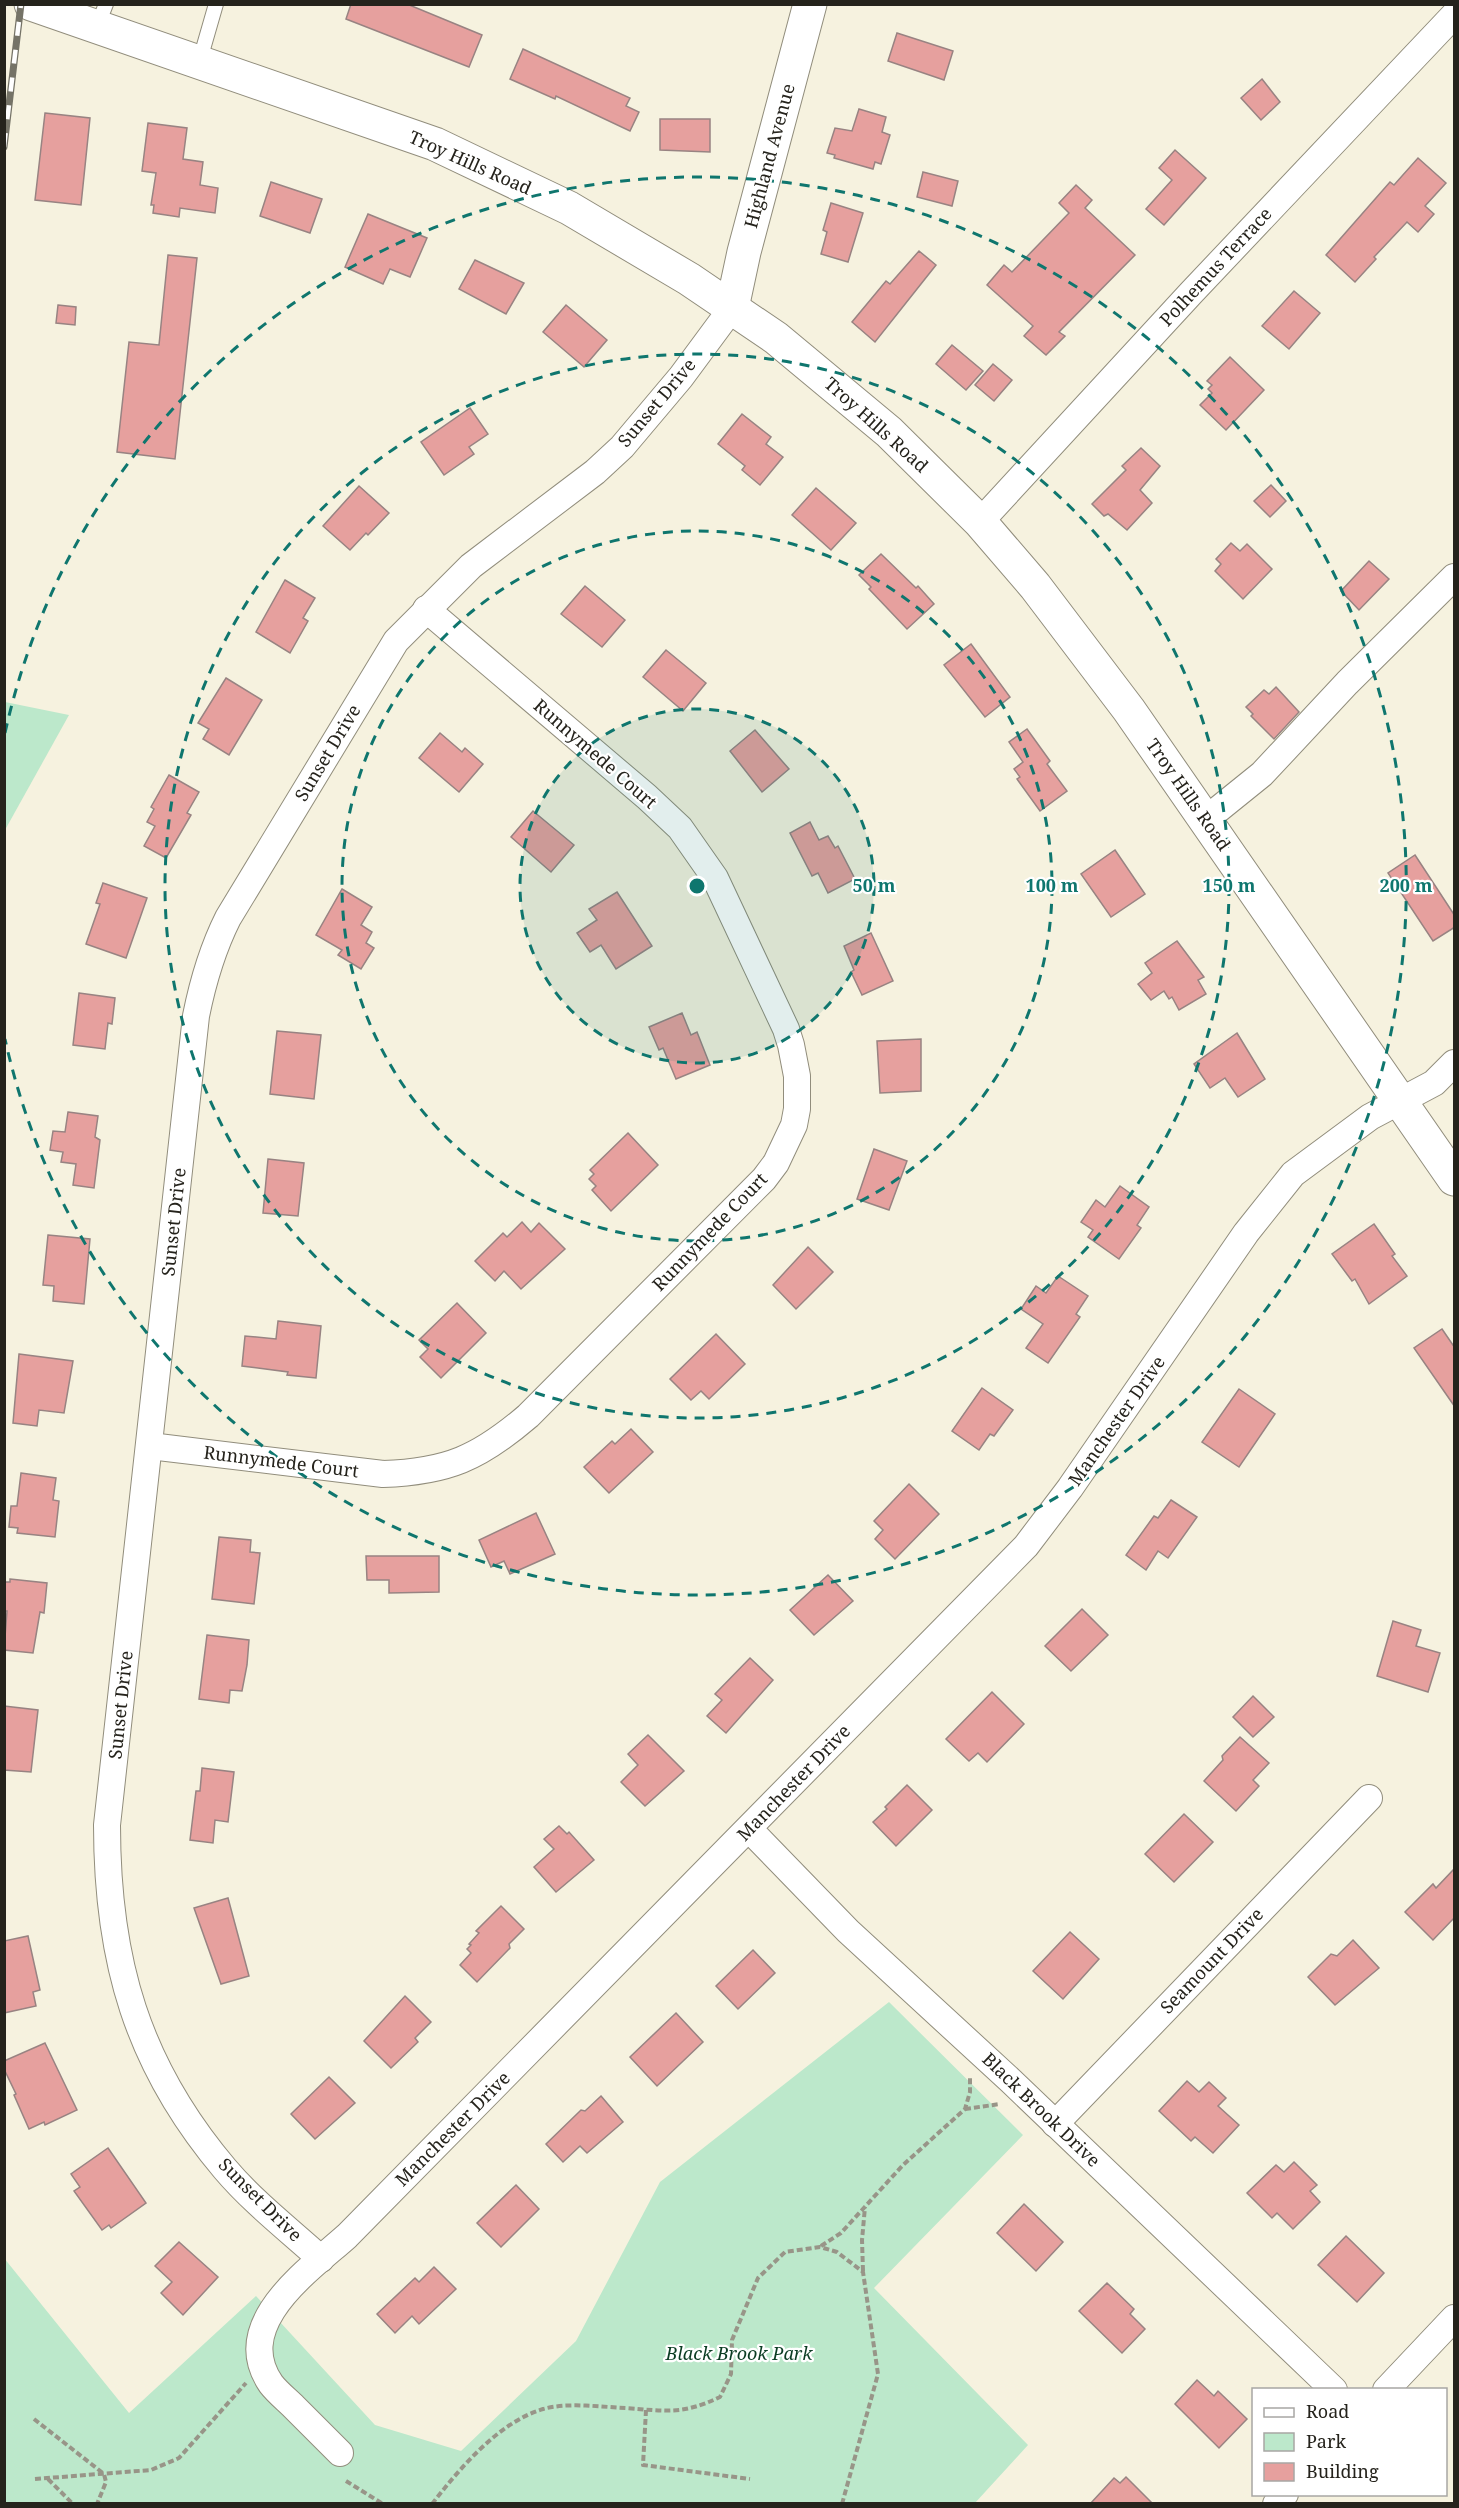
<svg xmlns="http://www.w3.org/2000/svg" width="1459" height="2508" viewBox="0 0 1459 2508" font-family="'Noto Serif',serif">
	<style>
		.green { fill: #bce8cb }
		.building { fill: #e6a09e; stroke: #988382; stroke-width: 1.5 }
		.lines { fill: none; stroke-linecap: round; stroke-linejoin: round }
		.service-casing { stroke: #918d7c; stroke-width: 16 }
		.minor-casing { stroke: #918d7c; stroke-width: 28 }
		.tertiary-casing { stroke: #918d7c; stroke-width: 35 }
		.secondary-casing { stroke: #918d7c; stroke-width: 35 }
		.path { stroke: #989588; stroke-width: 4; stroke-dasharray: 6 3; stroke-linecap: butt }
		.service { stroke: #fff; stroke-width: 14 }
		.minor { stroke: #fff; stroke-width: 26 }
		.tertiary { stroke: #fff; stroke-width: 33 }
		.secondary { stroke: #fff; stroke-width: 33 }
		.rail-casing { stroke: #757367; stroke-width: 7 }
		.rail { stroke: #fff; stroke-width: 4.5; stroke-dasharray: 14; stroke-linecap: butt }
		.ring { fill: none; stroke: #0f766e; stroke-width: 3; stroke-dasharray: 10 8 }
		.labels { text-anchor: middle; stroke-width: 4.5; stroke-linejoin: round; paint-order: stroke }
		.street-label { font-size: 18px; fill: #25231c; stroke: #fff }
		.park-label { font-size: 18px; font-style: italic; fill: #0b3d23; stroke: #fff }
		.centre { fill: #0f766e; stroke: #fff; stroke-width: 3 }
		.ring-label { font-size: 18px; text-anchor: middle; font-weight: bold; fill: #0f766e; stroke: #fff; stroke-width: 4.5; stroke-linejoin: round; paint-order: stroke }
	</style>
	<rect width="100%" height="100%" fill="#f6f2df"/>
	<!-- green -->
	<g class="green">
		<polygon points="5,702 69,715 5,830 4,702"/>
		<polygon points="889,2002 1023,2135 874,2288 1028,2445 975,2503 5,2503 4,2258 129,2413 256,2296 375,2425 461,2451 576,2341 660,2182"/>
	</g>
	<!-- building -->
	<g class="building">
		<polygon points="351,4 407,4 482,35 469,67 346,19"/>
		<polygon points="897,33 953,51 944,80 888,61"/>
		<polygon points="523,49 630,98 626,106 639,112 630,131 556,96 555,99 510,79"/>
		<polygon points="1262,79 1280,102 1261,120 1241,98"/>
		<polygon points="859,109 886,117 882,132 890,135 881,164 875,162 873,169 834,158 835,155 827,153 835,128 852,131"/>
		<polygon points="45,113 90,118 81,205 35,200"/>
		<polygon points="660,119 710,119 710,152 660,150"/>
		<polygon points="148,123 187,128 183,159 203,162 200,185 218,188 215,213 180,208 179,217 153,213 154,205 151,205 156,173 142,171"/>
		<polygon points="1175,150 1206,178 1164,225 1146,209 1172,180 1159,168"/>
		<polygon points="1418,158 1446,183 1425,206 1434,214 1418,232 1407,222 1374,257 1376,259 1355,282 1326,255 1390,182 1394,185"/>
		<polygon points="923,172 958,181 952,206 917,197"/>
		<polygon points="271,182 322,199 310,233 260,216"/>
		<polygon points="1076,185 1092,200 1085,208 1135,255 1059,332 1065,336 1046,355 1024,336 1033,326 987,285 1004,265 1012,272 1069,213 1059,203"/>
		<polygon points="831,203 863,213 848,262 821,254 827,232 823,230"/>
		<polygon points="368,214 427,238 410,277 390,269 383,284 345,267"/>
		<polygon points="919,251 936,265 875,342 852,322 886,281 890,284"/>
		<polygon points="168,255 197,258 175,459 117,452 129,342 159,345"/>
		<polygon points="475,260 524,283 506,314 459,289"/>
		<polygon points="1294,291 1320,313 1289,349 1262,326"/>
		<polygon points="58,305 76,307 75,325 56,323"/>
		<polygon points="566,305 607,340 584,367 543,332"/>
		<polygon points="952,345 983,371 966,390 936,364"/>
		<polygon points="1230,357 1264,390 1226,430 1200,405 1212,393 1208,389 1212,385 1207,381"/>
		<polygon points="993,364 1012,380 994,401 975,385"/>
		<polygon points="470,408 488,434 469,447 474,454 444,475 421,442"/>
		<polygon points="742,414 771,437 766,444 783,457 760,485 742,470 745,466 718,444"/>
		<polygon points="1141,448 1160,466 1140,490 1152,503 1127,530 1108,514 1104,516 1092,504 1126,470 1122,466"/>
		<polygon points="1271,485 1286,501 1270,517 1254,501"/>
		<polygon points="359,486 389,513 368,535 366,533 350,550 323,526"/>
		<polygon points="816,488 856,523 831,550 792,515"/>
		<polygon points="1231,543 1240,551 1247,544 1272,569 1243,599 1215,571 1221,564 1216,559"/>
		<polygon points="881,554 916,588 918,586 934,604 907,629 869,589 871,587 859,575"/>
		<polygon points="1369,561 1389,579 1359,610 1341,591"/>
		<polygon points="285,580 315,598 303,618 308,621 290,653 256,632"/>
		<polygon points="585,586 625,620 602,647 561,614"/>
		<polygon points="971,644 1010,697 985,717 944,665"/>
		<polygon points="666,650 706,683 683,711 643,677"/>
		<polygon points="226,678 262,700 229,755 203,739 209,729 198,723"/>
		<polygon points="1276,687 1299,712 1274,739 1251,716 1253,714 1246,707 1264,690 1269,694"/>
		<polygon points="1027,729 1050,761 1047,764 1067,791 1040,811 1017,779 1020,777 1014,769 1023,762 1009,742"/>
		<polygon points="755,730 789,769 762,792 730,751"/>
		<polygon points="440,733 462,752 465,748 483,764 459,792 419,758"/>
		<polygon points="169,775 199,792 187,813 191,815 166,858 144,846 155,826 147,822 154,809 151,807"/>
		<polygon points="533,811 574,845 551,872 511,837"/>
		<polygon points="810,822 819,840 828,836 835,848 838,846 855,879 828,893 818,873 812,876 790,833"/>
		<polygon points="1115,850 1145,894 1111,917 1081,874"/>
		<polygon points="1415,855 1455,916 1455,927 1433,941 1388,873"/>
		<polygon points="103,883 147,898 126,958 86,944 100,904 96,903"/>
		<polygon points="342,889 372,907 361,925 372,932 366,943 374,948 361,969 338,955 342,950 316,935"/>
		<polygon points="617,892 652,946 616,969 601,945 590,952 577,933 597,920 589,909"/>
		<polygon points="871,933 893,981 862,995 851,972 854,970 844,946"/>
		<polygon points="1177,941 1204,977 1198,980 1206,994 1179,1010 1172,997 1169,999 1164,991 1151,1000 1138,984 1152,973 1145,963"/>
		<polygon points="79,993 115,998 112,1024 108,1023 105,1049 73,1045"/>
		<polygon points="682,1013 691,1035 697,1032 710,1065 676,1079 663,1048 659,1050 649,1027"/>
		<polygon points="277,1031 321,1035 314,1099 270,1094"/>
		<polygon points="1237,1033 1265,1079 1238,1097 1225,1078 1210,1088 1194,1064"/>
		<polygon points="921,1039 921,1091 880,1093 877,1041"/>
		<polygon points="68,1112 98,1116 95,1137 100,1140 94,1188 73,1185 76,1164 61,1162 63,1152 50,1150 53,1131 65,1132"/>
		<polygon points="628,1133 658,1165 611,1211 592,1190 596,1186 589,1179 594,1174 590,1170"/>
		<polygon points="874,1149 907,1161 889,1210 857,1199"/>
		<polygon points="268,1159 304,1163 298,1216 263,1213"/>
		<polygon points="1120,1186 1149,1207 1137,1225 1141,1228 1119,1259 1088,1237 1093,1230 1081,1222 1096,1200 1105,1207"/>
		<polygon points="522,1222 531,1232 539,1223 565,1249 521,1289 504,1271 495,1281 475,1261 503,1233 507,1237"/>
		<polygon points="1374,1224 1395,1254 1392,1256 1407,1276 1369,1304 1355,1279 1352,1281 1332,1254"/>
		<polygon points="48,1235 90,1239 84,1304 53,1301 54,1286 43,1285"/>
		<polygon points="808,1247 833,1272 796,1309 773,1285"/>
		<polygon points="1058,1276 1088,1296 1076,1314 1080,1317 1048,1363 1026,1348 1043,1324 1021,1309 1036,1286 1046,1293"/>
		<polygon points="457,1303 486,1333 441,1378 420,1357 428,1349 419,1340"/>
		<polygon points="278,1321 321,1326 316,1378 287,1375 288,1372 242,1366 245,1336 276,1339"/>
		<polygon points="1442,1329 1455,1348 1455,1407 1414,1348"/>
		<polygon points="716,1334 745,1364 709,1399 701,1391 691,1400 670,1379"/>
		<polygon points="19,1354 73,1361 64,1413 39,1410 37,1426 13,1423"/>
		<polygon points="982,1388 1013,1410 994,1436 990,1434 979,1450 952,1431"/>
		<polygon points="1239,1389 1275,1414 1239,1467 1202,1442"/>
		<polygon points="631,1429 653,1452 609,1493 584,1467 612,1441 615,1444"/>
		<polygon points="21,1473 56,1478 53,1500 59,1501 55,1537 17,1533 18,1528 9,1527 11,1506 17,1506"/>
		<polygon points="909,1484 939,1514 895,1559 875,1539 883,1530 874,1521"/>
		<polygon points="1171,1500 1197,1517 1168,1558 1158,1551 1146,1570 1126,1555 1154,1516 1158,1518"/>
		<polygon points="536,1513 555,1554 510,1574 504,1561 491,1567 479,1540"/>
		<polygon points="219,1537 251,1540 250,1552 260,1553 254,1604 212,1599"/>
		<polygon points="366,1556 439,1556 439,1592 389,1593 389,1580 367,1580"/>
		<polygon points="828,1575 853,1601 814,1635 790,1610"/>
		<polygon points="10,1579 47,1583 44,1613 40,1612 33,1653 4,1650 7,1611 4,1611 4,1582 10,1582"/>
		<polygon points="1082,1609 1108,1635 1071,1671 1045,1646"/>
		<polygon points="1393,1621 1421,1630 1416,1646 1440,1653 1428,1692 1377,1676"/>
		<polygon points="207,1635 249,1640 247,1665 242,1691 230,1690 229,1703 199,1699"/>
		<polygon points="750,1658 773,1680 726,1733 707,1716 722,1700 715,1694"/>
		<polygon points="992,1692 1024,1724 987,1762 978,1753 969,1761 946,1739"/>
		<polygon points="1253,1696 1274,1717 1253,1737 1233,1717"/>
		<polygon points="4,1706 38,1710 31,1772 4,1770"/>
		<polygon points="648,1735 684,1771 645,1806 621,1782 638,1765 628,1754"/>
		<polygon points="1240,1737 1269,1763 1253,1780 1259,1786 1236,1811 1204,1781 1223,1760 1222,1756"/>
		<polygon points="202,1768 234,1772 228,1822 215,1820 213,1843 190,1840 196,1791 200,1791"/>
		<polygon points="907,1785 932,1810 896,1846 873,1822 887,1809 885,1807"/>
		<polygon points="1184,1814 1213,1842 1174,1882 1145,1854"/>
		<polygon points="559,1826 567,1834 569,1832 594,1860 556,1892 534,1867 554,1849 544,1839"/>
		<polygon points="1455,1868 1455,1917 1433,1940 1405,1912 1433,1884 1436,1888"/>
		<polygon points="228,1898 249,1976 221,1984 194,1908"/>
		<polygon points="501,1906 524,1929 509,1944 510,1948 477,1982 460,1965 471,1953 467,1949 471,1945 469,1944 479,1933 476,1931"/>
		<polygon points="1070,1932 1099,1959 1063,1999 1033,1971"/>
		<polygon points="28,1936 40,1990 33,1992 36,2006 4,2013 4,1941"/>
		<polygon points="1353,1940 1379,1968 1335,2005 1308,1977 1331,1954 1337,1956"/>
		<polygon points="753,1950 775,1973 738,2009 716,1986"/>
		<polygon points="405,1996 431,2022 415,2038 418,2042 391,2068 364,2041"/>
		<polygon points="676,2013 703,2042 657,2086 630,2057"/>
		<polygon points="45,2043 77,2110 45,2125 44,2122 29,2129 14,2095 16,2094 4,2069 4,2061"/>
		<polygon points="329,2077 355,2103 315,2139 291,2114"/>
		<polygon points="1187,2081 1199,2092 1209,2082 1226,2098 1218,2106 1239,2125 1213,2153 1195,2137 1191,2141 1159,2111"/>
		<polygon points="601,2096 623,2122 587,2153 580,2146 563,2162 546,2144 581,2110 585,2111"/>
		<polygon points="108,2148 146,2203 111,2228 109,2225 102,2230 74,2191 80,2187 71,2174"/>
		<polygon points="1294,2162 1317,2185 1310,2191 1320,2202 1293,2229 1277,2213 1272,2218 1247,2193 1276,2165 1284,2172"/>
		<polygon points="516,2185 539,2209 501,2247 477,2223"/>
		<polygon points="1024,2204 1063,2242 1036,2271 997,2233"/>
		<polygon points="1346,2236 1384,2273 1357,2302 1318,2265"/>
		<polygon points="179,2242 218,2277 183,2315 161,2293 172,2282 155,2266"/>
		<polygon points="434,2267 456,2289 419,2324 412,2316 395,2333 377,2314 415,2278 419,2282"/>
		<polygon points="1107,2283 1134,2309 1130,2314 1145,2329 1122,2353 1079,2311"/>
		<polygon points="1197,2380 1214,2396 1218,2391 1247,2419 1219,2448 1175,2404"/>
		<polygon points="1126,2477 1153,2504 1090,2504 1114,2478 1120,2483"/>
	</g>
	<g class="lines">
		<!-- service casing -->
		<g class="service-casing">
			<g id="service">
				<polyline points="97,27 106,4"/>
				<polyline points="199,63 216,4"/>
			</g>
		</g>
		<!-- minor casing -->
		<g class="minor-casing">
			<g id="minor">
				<polyline points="980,522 1191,293 1454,15"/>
				<polyline points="1205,820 1262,774 1347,683 1454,577"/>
				<path d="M 150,1446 L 383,1474 C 447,1472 479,1458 528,1416 L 764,1179 L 776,1163 L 794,1125 L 797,1109 L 797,1076 L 791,1045 L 786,1029 L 715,878 L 680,828 L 647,797 L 426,609"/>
				<polyline points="749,1829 848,1931 1011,2081 1334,2390"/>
				<polyline points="1055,2124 1369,1798"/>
				<path d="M 321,2259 C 289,2230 253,2202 225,2169 C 137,2065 107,1960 107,1825 L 196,1016 C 203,981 212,950 228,918 L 396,641 L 471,566 L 595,472 L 622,447 L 681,377 L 732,308"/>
				<polyline points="1386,2390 1454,2318"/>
				<path d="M 340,2453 C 324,2437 309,2422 294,2407 C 287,2400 277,2392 271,2384 C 230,2324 308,2271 347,2236 L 1026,1546 L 1070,1488 L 1246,1233 L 1293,1174 L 1370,1117 L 1434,1083 L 1454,1063"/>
				<polyline points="1276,2504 1285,2494"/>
			</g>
		</g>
		<!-- tertiary casing -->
		<g class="tertiary-casing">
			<polyline id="tertiary" points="732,308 744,252 810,4"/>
		</g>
		<!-- secondary casing -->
		<g class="secondary-casing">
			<polyline id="secondary" points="31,4 435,144 569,208 689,279 776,338 889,432 980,522 1035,586 1129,710 1454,1179"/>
		</g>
		<!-- path -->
		<g class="path">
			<polyline points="965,2109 1000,2104"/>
			<polyline points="821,2246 841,2233 903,2165 965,2109 970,2092 970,2077"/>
			<polyline points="863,2271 862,2240 865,2207"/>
			<polyline points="646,2410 643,2465 750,2479"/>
			<polyline points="34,2419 104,2474 106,2482 97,2504"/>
			<polyline points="35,2479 151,2470 179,2458 246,2383"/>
			<polyline points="48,2479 73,2504"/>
			<polyline points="346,2481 383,2504"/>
			<path d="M 432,2504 C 460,2468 499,2422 543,2409 C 569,2402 600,2407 626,2408 C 667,2411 682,2415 720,2397 L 731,2374 L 732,2340 L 758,2278 L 785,2252 L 820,2247 L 837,2252 L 863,2272 L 878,2374 L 842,2504"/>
		</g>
		<!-- service -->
		<use href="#service" class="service"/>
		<!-- minor -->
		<use href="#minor" class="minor"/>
		<!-- tertiary -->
		<use href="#tertiary" class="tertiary"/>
		<!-- secondary -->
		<use href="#secondary" class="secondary"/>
		<!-- rail casing -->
		<g class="rail-casing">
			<polyline id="rail" points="4,147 21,4"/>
		</g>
		<!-- rail -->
		<use href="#rail" class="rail"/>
	</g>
	<!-- distance rings -->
	<circle cx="697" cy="886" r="177" fill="#0f766e" fill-opacity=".12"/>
	<g class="ring">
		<circle cx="697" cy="886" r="177"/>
		<circle cx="697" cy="886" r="355"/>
		<circle cx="697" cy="886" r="532"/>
		<path d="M5 733A709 709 0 1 1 5 1039"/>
	</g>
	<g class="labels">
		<!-- street labels -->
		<g class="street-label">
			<text transform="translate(770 156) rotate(-75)" y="6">Highland Avenue</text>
			<text transform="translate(470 163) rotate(24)" y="6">Troy Hills Road</text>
			<text transform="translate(1216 267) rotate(-47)" y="6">Polhemus Terrace</text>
			<text transform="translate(657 403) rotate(-50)" y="6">Sunset Drive</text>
			<text transform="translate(876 425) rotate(42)" y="6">Troy Hills Road</text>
			<text transform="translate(328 753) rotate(-59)" y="6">Sunset Drive</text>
			<text transform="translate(595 754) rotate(41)" y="6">Runnymede Court</text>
			<text transform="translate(1188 795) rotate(55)" y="6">Troy Hills Road</text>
			<text transform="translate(174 1222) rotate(-84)" y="6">Sunset Drive</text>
			<text transform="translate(710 1232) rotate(-46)" y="6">Runnymede Court</text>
			<text transform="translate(1117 1421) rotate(-55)" y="6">Manchester Drive</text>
			<text transform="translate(281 1462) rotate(7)" y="6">Runnymede Court</text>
			<text transform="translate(121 1705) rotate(-84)" y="6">Sunset Drive</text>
			<text transform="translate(794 1783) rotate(-46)" y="6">Manchester Drive</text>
			<text transform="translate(1212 1961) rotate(-46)" y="6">Seamount Drive</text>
			<text transform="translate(1041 2110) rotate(44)" y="6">Black Brook Drive</text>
			<text transform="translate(453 2129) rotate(-45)" y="6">Manchester Drive</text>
			<text transform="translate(260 2200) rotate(45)" y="6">Sunset Drive</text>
		</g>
		<!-- park labels -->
		<g class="park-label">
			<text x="739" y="2360">Black Brook Park</text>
		</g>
	</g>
	<circle cx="697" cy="886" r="9" class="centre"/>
	<g class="ring-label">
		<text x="874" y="892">50 m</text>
		<text x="1052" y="892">100 m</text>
		<text x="1229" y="892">150 m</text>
		<text x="1406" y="892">200 m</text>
	</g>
	<!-- border -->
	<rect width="1459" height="2508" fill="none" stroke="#25231c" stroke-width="12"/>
	<!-- legend -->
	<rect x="1252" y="2388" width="195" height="108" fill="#ffffff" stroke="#a8a7a4" stroke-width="1.5"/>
	<rect x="1264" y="2408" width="30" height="9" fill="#ffffff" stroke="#a8a7a4" stroke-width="1.5"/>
	<text x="1306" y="2418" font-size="18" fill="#25231c">Road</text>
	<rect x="1264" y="2433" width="30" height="18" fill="#bce8cb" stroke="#a8a7a4" stroke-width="1.5"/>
	<text x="1306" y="2448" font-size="18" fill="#25231c">Park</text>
	<rect x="1264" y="2463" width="30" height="18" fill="#e6a09e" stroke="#a8a7a4" stroke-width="1.5"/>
	<text x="1306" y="2478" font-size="18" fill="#25231c">Building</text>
</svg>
